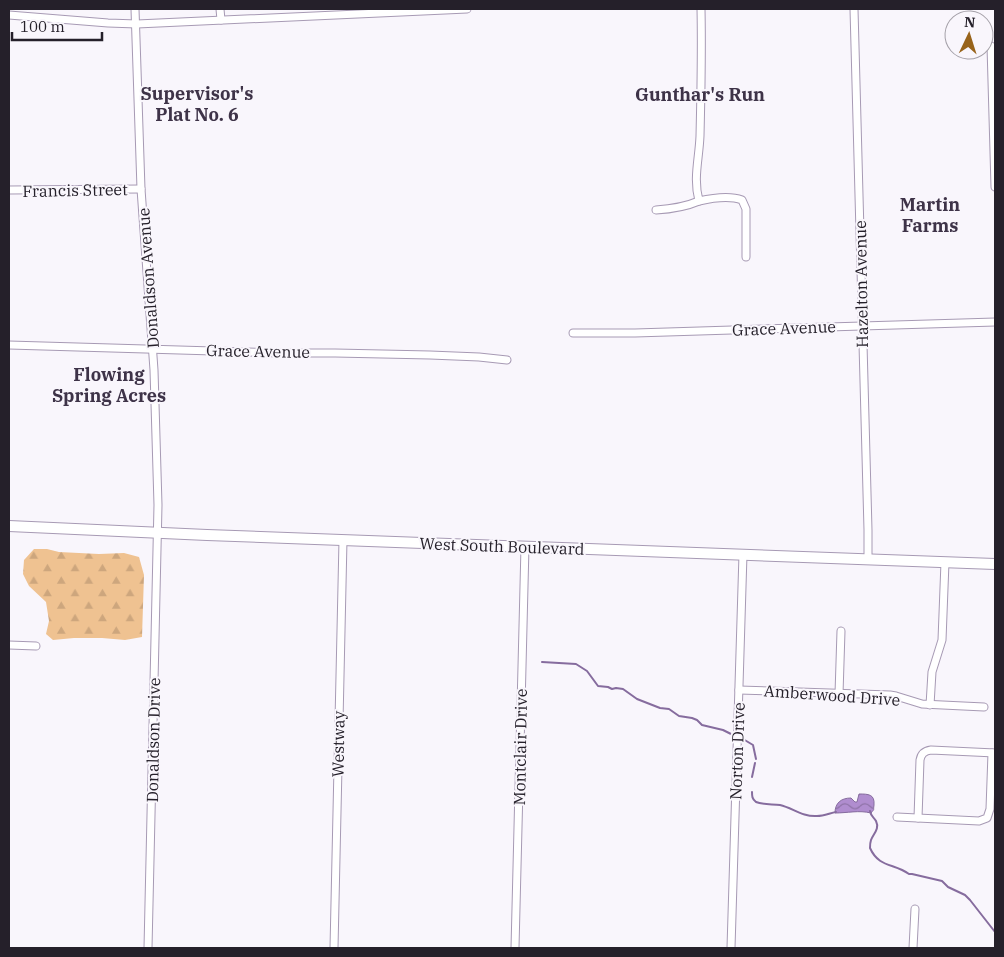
<svg xmlns="http://www.w3.org/2000/svg" width="1004" height="957" viewBox="0 0 1004 957" font-family="'IBM Plex Serif',serif">
	<style>
		.forest { fill: url(#forest-firs) }
		.water { fill: url(#water-waves); stroke: #866c9e }
		.lines { fill: none; stroke-linecap: round; stroke-linejoin: round }
		.stream { stroke: #866c9e; stroke-width: 2 }
		.street-casing { stroke: #a79ab4; stroke-width: 9 }
		.secondary-casing { stroke: #a79ab4; stroke-width: 12 }
		.street { stroke: #fff; stroke-width: 7 }
		.secondary { stroke: #fff; stroke-width: 10 }
		.labels { text-anchor: middle; stroke-width: 4; stroke-linejoin: round; paint-order: stroke }
		.street-label { font-size: 16px; fill: #25202a; stroke: #f9f6fc }
		.neighbourhood-label { font-size: 18px; font-weight: bold; fill: #3e3348; stroke: #f9f6fc }
	</style>
	<defs>
		<pattern id="forest-firs" width="22" height="20" patternUnits="userSpaceOnUse" patternTransform="scale(1.25)"><rect width="22" height="20" fill="#efc291"/><path d="M5 1l3.5 6h-7zM16 11l3.5 6h-7z" fill="#cda67d"/></pattern>
		<pattern id="water-waves" width="16" height="10" patternUnits="userSpaceOnUse" patternTransform="scale(1.25)"><rect width="16" height="10" fill="#b08dcf"/><path d="M0 5q4-4 8 0t8 0" fill="none" stroke="#8f73a8"/></pattern>
	</defs>
	<rect width="100%" height="100%" fill="#f9f6fc"/>
	<!-- forest -->
	<polygon class="forest" points="34,549 47,549 59,552 99,554 124,553 139,557 144,575 142,637 125,640 102,638 74,638 53,640 46,634 49,621 46,602 29,586 23,574 24,560"/>
	<!-- water -->
	<path class="water" d="M 859,794 C 868,794 875,794 874,805 C 873,812 875,808 871,813 C 859,810 847,813 835,813 C 835,803 841,798 851,798 L 855,802 L 857,802 Z"/>
	<g class="lines">
		<!-- stream -->
		<g class="stream">
			<polyline points="542,662 576,664 587,671 598,686 608,687 612,689 616,688 623,689 637,699 660,708 669,709 679,716 692,718 697,720 702,725 723,730 733,735"/>
			<polyline points="743,739 753,745 756,759"/>
			<polyline points="752,777 755,763"/>
			<path d="M 752,792 C 752,796 752,799 756,802 C 763,805 772,804 780,805 C 793,808 802,817 817,816 C 824,816 830,813 836,812"/>
			<path d="M 870,811 C 871,817 874,817 876,821 C 880,829 873,834 871,840 C 870,843 870,846 870,848 C 879,868 894,863 909,874 L 912,874 L 942,881 L 948,887 L 965,895 L 970,900 L 995,932"/>
		</g>
		<!-- street casing -->
		<g class="street-casing">
			<g id="street">
				<polyline points="135,9 141,189 154,370 158,505 148,948"/>
				<polyline points="220,9 221,20"/>
				<path d="M 701,9 C 702,51 701,94 700,136 C 699,160 693,178 699,201 C 712,198 729,195 742,200 L 746,209 L 746,257"/>
				<polyline points="854,9 868,530 868,559"/>
				<polyline points="9,15 108,23 137,24 467,9"/>
				<polyline points="991,46 995,187"/>
				<polyline points="9,190 141,189"/>
				<path d="M 656,210 C 672,209 685,207 699,201"/>
				<polyline points="573,333 635,333 995,322"/>
				<polyline points="9,345 282,353 335,353 430,355 479,357 507,360"/>
				<polyline points="9,645 36,646"/>
				<polyline points="739,690 890,695 896,696 922,704 984,707"/>
				<polyline points="839,694 841,631"/>
				<polyline points="930,705 932,672 942,640 945,562"/>
				<polyline points="897,817 979,821 987,818 990,809 992,753"/>
				<path d="M 918,818 L 920,760 C 921,754 924,751 931,750 L 995,753"/>
				<polyline points="334,948 343,540"/>
				<polyline points="515,948 525,546"/>
				<polyline points="731,948 743,554"/>
				<polyline points="913,948 915,909"/>
			</g>
		</g>
		<!-- secondary casing -->
		<g class="secondary-casing">
			<polyline id="secondary" points="9,526 207,535 995,564"/>
		</g>
		<!-- street -->
		<use href="#street" class="street"/>
		<!-- secondary -->
		<use href="#secondary" class="secondary"/>
	</g>
	<g class="labels">
		<!-- street labels -->
		<g class="street-label">
			<text transform="translate(75 190) rotate(-1)" y="6">Francis Street</text>
			<text transform="translate(148 278) rotate(-94)" y="6">Donaldson Avenue</text>
			<text transform="translate(861 284) rotate(-91)" y="6">Hazelton Avenue</text>
			<text transform="translate(784 328) rotate(-2)" y="6">Grace Avenue</text>
			<text transform="translate(258 351) rotate(1)" y="6">Grace Avenue</text>
			<text transform="translate(502 546) rotate(2)" y="6">West South Boulevard</text>
			<text transform="translate(832 695) rotate(4)" y="6">Amberwood Drive</text>
			<text transform="translate(153 740) rotate(-89)" y="6">Donaldson Drive</text>
			<text transform="translate(338 744) rotate(-89)" y="6">Westway</text>
			<text transform="translate(520 747) rotate(-89)" y="6">Montclair Drive</text>
			<text transform="translate(737 751) rotate(-88)" y="6">Norton Drive</text>
		</g>
		<!-- neighbourhood labels -->
		<g class="neighbourhood-label">
			<text x="197" y="100">Supervisor's<tspan x="197" dy="21">Plat No. 6</tspan></text>
			<text x="700" y="101">Gunthar's Run</text>
			<text x="930" y="211">Martin<tspan x="930" dy="21">Farms</tspan></text>
			<text x="109" y="381">Flowing<tspan x="109" dy="21">Spring Acres</tspan></text>
		</g>
	</g>
	<!-- border -->
	<rect width="1004" height="957" fill="none" stroke="#25202a" stroke-width="20"/>
	<!-- north arrow -->
	<g transform="translate(969 35) rotate(4)"><circle r="24" fill="#f9f6fc" stroke="#a4a0a8"/>
	<path d="M0-4L9 19L0 12L-9 19Z" fill="#98631a"/>
	<text y="-8" font-size="14" font-weight="bold" text-anchor="middle" fill="#25202a">N</text>
	</g>
	<!-- scale -->
	<path d="M12 32v8h90v-8" fill="none" stroke="#25202a" stroke-width="2.5"/>
	<text x="20" y="32" font-size="15" fill="#25202a" stroke="#f9f6fc" stroke-width="4" paint-order="stroke">100 m</text>
</svg>
